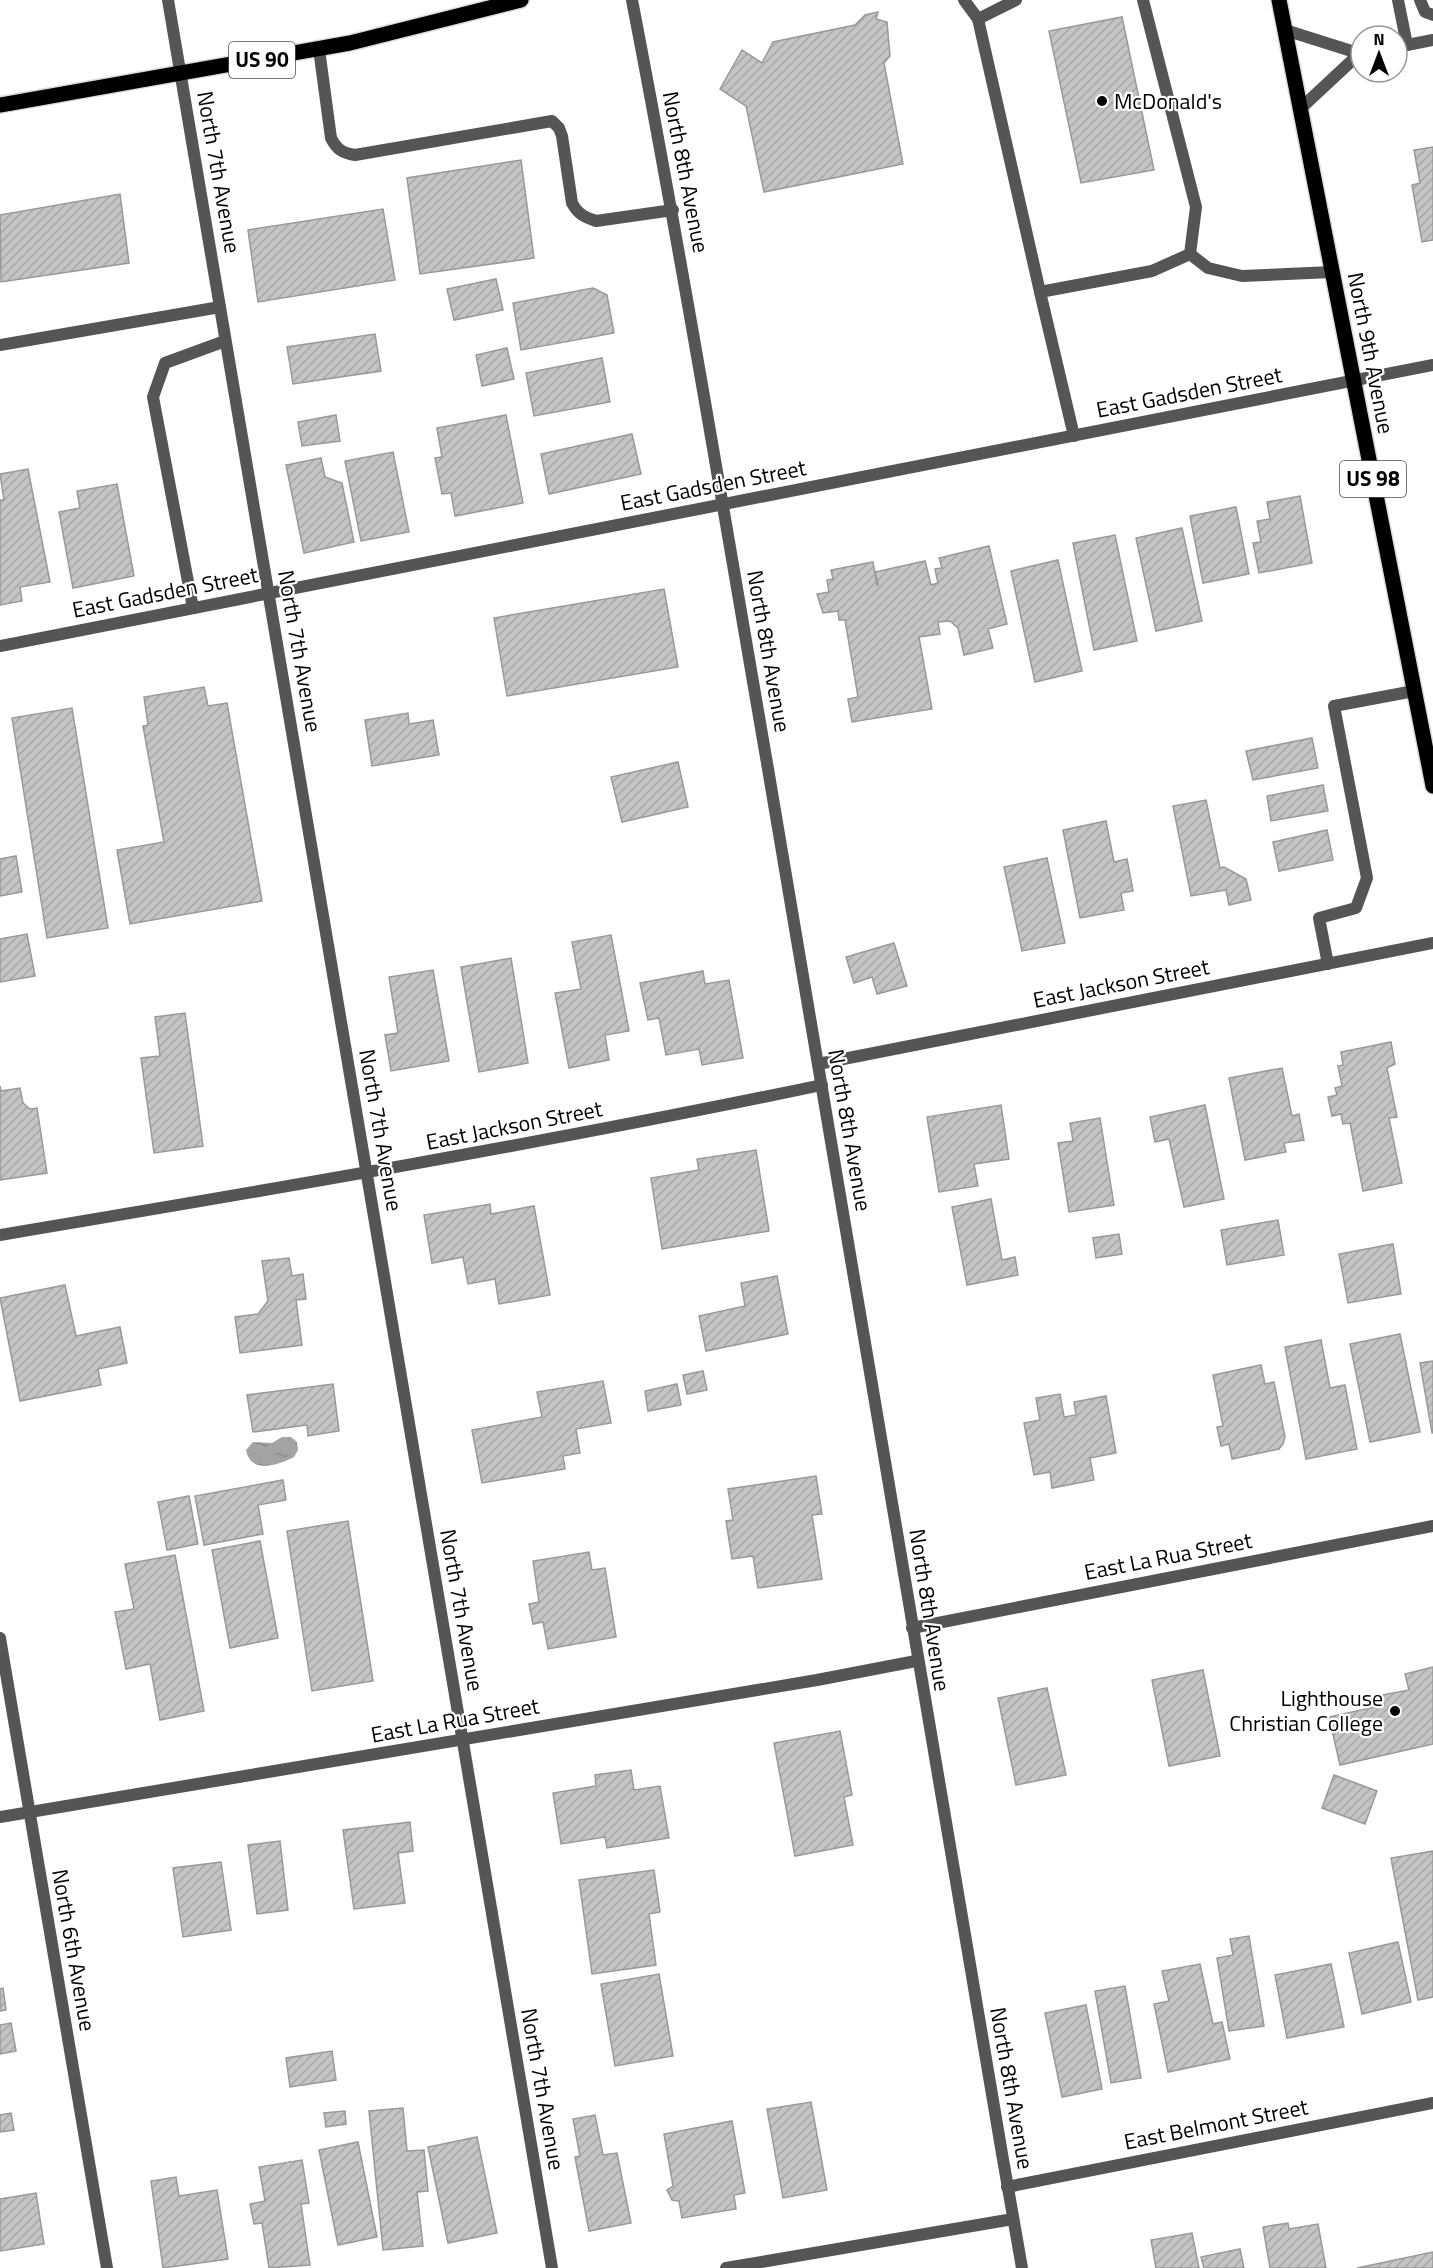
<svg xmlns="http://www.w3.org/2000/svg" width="1433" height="2268" viewBox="0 0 1433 2268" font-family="'Titillium Web',sans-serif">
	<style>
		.water { fill: url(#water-ripples) }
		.building { fill: url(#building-hatch); stroke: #999; stroke-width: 1.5 }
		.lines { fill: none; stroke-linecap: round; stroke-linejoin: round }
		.primary-casing { stroke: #dbdbdb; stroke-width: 18 }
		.lane { stroke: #555; stroke-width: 12 }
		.street { stroke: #555; stroke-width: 12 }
		.primary { stroke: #000; stroke-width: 15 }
		.poi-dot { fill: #000; stroke: #fff; stroke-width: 2 }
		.labels { text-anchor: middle; stroke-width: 4.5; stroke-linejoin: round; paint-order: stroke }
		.shield { fill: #fff; stroke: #4c4c4c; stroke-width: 1.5 }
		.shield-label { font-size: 21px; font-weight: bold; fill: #000 }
		.poi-label { font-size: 22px; fill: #000; stroke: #fff; text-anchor: start }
		.street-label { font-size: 22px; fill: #000; stroke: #fff }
	</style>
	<defs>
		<pattern id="water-ripples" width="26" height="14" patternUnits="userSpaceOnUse" patternTransform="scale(1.5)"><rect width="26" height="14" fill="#a3a3a3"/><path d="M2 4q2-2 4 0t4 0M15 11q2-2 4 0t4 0" fill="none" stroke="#8b8b8b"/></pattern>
		<pattern id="building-hatch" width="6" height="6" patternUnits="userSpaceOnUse" patternTransform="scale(1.5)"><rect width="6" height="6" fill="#c4c4c4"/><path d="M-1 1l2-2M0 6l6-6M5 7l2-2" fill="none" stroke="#a7a7a7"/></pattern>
	</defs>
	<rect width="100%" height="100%" fill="#fff"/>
	<!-- water -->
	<path class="water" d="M 282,1437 L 291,1437 L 297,1442 L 298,1450 L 294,1457 C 278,1465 251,1475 246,1450 L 253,1442 L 272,1443 Z"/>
	<!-- building -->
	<g class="building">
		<polygon points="878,12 876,19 887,22 890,56 884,63 903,164 764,192 746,106 720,89 742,50 762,63 773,42 855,25 865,15"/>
		<polygon points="1122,17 1154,170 1081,183 1049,31"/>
		<polygon points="1433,147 1433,240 1422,242 1412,185 1420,183 1414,150"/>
		<polygon points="521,160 534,258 420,274 407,178"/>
		<polygon points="120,194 129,263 1,282 0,215"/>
		<polygon points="383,209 395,280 258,302 248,230"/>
		<polygon points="496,279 503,310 454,320 447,289"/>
		<polygon points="593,288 607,295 614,333 521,350 513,303"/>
		<polygon points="375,334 381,371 293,384 287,347"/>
		<polygon points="507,348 514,379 482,386 476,355"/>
		<polygon points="602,358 610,402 534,416 526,373"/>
		<polygon points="336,415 340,441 302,446 298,422"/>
		<polygon points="506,415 523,503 455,516 451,493 442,494 435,458 442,457 437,428"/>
		<polygon points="632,434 641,474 549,494 541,454"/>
		<polygon points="393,452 409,532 361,541 345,461"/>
		<polygon points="321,458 325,477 342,483 354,542 304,553 286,465"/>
		<polygon points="28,469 50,582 20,587 22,601 0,605 0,500 4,500 0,474"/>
		<polygon points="117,484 134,576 73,588 59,512 80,508 77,491"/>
		<polygon points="1300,496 1312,563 1259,573 1253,543 1261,542 1257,521 1270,519 1267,502"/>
		<polygon points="1236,507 1249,574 1203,583 1190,516"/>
		<polygon points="1182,528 1202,621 1156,631 1136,538"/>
		<polygon points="1115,535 1137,641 1094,650 1073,543"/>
		<polygon points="989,546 1007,624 988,629 993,648 964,655 958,628 950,621 938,622 940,634 919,637 932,709 852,722 848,699 858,697 845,620 839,620 838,611 823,613 817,594 829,592 827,580 833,579 831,570 873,562 877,585 878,585 875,572 925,561 931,585 938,583 935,569 942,568 939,558"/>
		<polygon points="1058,560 1082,671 1035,682 1011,571"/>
		<polygon points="664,589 678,667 507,696 494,618"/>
		<polygon points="204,687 208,706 227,703 262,901 130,924 117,850 164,842 143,726 148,725 144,697"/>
		<polygon points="72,708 108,928 47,938 12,718"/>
		<polygon points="408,713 409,724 433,720 439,755 372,766 365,720"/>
		<polygon points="1312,738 1318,768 1253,780 1246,751"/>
		<polygon points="678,762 688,807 622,822 611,777"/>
		<polygon points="1323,785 1328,811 1271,821 1267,796"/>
		<polygon points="1206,800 1220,868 1224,867 1246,879 1251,900 1229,905 1226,890 1191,896 1173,806"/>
		<polygon points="1106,821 1114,862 1127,859 1133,891 1121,893 1124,910 1080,918 1063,830"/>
		<polygon points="1327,830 1333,860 1279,871 1273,842"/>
		<polygon points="16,856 22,892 0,896 0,859"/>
		<polygon points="1047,858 1065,943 1022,951 1004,867"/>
		<polygon points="27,934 35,976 0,982 0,939"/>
		<polygon points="611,935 629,1031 605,1035 609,1060 569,1068 555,993 581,989 572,942"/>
		<polygon points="894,943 907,986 877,994 872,977 854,983 846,957"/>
		<polygon points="511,958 528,1063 479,1072 461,967"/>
		<polygon points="433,970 449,1061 391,1071 385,1035 398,1033 389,977"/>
		<polygon points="703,971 705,984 729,980 743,1058 702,1065 699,1049 666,1055 659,1018 648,1020 640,983"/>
		<polygon points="185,1013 203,1146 154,1153 141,1058 160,1056 155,1017"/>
		<polygon points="1391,1042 1395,1064 1387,1068 1397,1117 1389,1118 1402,1183 1363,1191 1350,1123 1343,1124 1341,1114 1332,1116 1328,1097 1337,1095 1335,1088 1342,1086 1338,1066 1343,1065 1341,1052"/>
		<polygon points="1282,1068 1292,1116 1299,1114 1304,1140 1284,1143 1286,1152 1245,1160 1229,1078"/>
		<polygon points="0,1086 1,1091 20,1088 23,1103 30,1109 37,1108 47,1173 0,1180"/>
		<polygon points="1001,1105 1009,1159 974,1164 978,1186 939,1192 927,1117"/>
		<polygon points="1205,1105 1224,1199 1184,1207 1169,1139 1155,1142 1150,1117"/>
		<polygon points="1100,1118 1114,1205 1069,1212 1058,1143 1073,1141 1070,1123"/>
		<polygon points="756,1150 769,1231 662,1249 651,1178 699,1170 697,1159"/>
		<polygon points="991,1199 1002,1260 1015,1257 1018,1275 967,1285 952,1207"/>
		<polygon points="490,1204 491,1214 534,1206 550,1295 499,1304 495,1279 468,1284 463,1257 432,1263 424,1215"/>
		<polygon points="1278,1220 1284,1255 1227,1265 1221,1230"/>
		<polygon points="1119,1234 1122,1254 1096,1258 1093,1238"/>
		<polygon points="1393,1244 1401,1294 1348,1303 1339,1254"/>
		<polygon points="289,1258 292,1276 303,1274 306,1299 296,1300 302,1345 240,1353 235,1317 258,1314 268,1301 262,1261"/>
		<polygon points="777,1276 788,1334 706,1351 699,1316 745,1306 741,1283"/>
		<polygon points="65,1285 76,1336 120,1327 127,1363 98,1369 101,1385 20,1401 0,1298"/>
		<polygon points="1400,1334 1420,1432 1370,1442 1350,1344"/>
		<polygon points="1321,1340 1330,1388 1345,1385 1357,1449 1306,1459 1285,1347"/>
		<polygon points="1433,1361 1433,1433 1432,1433 1420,1363"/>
		<polygon points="1261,1365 1265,1384 1274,1382 1285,1437 1283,1444 1279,1449 1232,1459 1229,1444 1221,1446 1217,1427 1223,1426 1213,1375"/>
		<polygon points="703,1371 707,1390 687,1394 683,1375"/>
		<polygon points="603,1381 611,1423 576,1429 580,1453 563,1456 565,1469 482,1483 472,1430 542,1417 537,1392"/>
		<polygon points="333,1384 339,1431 308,1436 307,1425 253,1432 247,1395"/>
		<polygon points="677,1384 681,1405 648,1411 645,1391"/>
		<polygon points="1060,1394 1064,1417 1076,1415 1074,1402 1106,1396 1116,1453 1090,1458 1094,1480 1052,1488 1050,1472 1034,1475 1024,1423 1040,1420 1036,1398"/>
		<polygon points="816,1476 822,1514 812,1515 822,1579 758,1588 753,1556 732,1559 726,1521 733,1520 728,1489"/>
		<polygon points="283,1480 286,1500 258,1505 263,1534 204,1545 195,1496"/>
		<polygon points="189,1496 198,1544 167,1550 158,1502"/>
		<polygon points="348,1521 373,1681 312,1691 287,1531"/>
		<polygon points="260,1541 278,1638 230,1648 212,1550"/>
		<polygon points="589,1552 592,1570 605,1568 616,1637 548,1649 543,1622 533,1624 529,1604 539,1602 533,1561"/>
		<polygon points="175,1555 204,1711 160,1720 150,1664 126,1669 115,1612 134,1609 125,1564"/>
		<polygon points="1433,1667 1433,1744 1340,1765 1329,1717 1384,1705 1382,1695 1409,1690 1405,1674"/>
		<polygon points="1203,1670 1220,1756 1169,1766 1152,1680"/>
		<polygon points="1047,1688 1066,1775 1016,1785 998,1698"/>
		<polygon points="840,1731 852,1795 844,1797 853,1845 795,1856 774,1743"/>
		<polygon points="631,1770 634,1790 660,1786 669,1838 607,1848 605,1837 561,1844 553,1793 596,1786 595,1775"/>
		<polygon points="1334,1775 1377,1791 1365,1824 1322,1808"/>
		<polygon points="410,1822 413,1851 398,1853 405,1903 354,1909 343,1830"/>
		<polygon points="280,1841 288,1910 257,1914 248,1845"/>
		<polygon points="1433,1851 1433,1997 1418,2000 1391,1858"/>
		<polygon points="221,1862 231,1930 183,1937 173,1868"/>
		<polygon points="654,1870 660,1912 649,1914 656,1965 592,1974 579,1880"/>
		<polygon points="1249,1936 1264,2026 1229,2031 1217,1958 1233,1955 1230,1939"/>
		<polygon points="1398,1942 1411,2002 1362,2014 1349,1953"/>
		<polygon points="1200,1964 1213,2024 1222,2022 1230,2059 1168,2072 1154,2004 1169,2001 1162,1971"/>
		<polygon points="1331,1964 1344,2027 1287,2038 1275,1975"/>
		<polygon points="659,1974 673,2056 615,2066 601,1984"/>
		<polygon points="1125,1986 1141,2078 1111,2083 1095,1991"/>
		<polygon points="3,1988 6,2010 0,2011 0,1989"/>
		<polygon points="1086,2005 1102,2089 1062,2097 1045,2013"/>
		<polygon points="11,2023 16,2051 0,2054 0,2025"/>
		<polygon points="332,2051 336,2080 290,2087 286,2058"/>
		<polygon points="811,2102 827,2190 783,2198 767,2109"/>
		<polygon points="403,2108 407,2151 424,2150 428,2191 417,2192 423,2246 383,2250 369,2111"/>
		<polygon points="345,2111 346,2124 326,2127 324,2113"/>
		<polygon points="11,2113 14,2130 0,2132 0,2115"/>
		<polygon points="595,2115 603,2155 617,2153 631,2223 589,2231 575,2157 580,2156 573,2119"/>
		<polygon points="732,2121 745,2193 734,2195 736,2209 682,2218 679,2201 672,2200 667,2190 673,2186 664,2134"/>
		<polygon points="477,2137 497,2233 448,2243 428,2147"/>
		<polygon points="358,2142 377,2237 338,2245 319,2150"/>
		<polygon points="302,2160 309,2203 301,2204 310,2265 269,2268 262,2223 254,2224 250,2204 265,2201 259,2167"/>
		<polygon points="176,2177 179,2196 217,2190 228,2259 163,2268 151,2181"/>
		<polygon points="36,2193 44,2244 0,2251 0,2199"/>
		<polygon points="1288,2223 1289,2229 1318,2224 1326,2268 1270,2268 1263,2227"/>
		<polygon points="1192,2233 1199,2268 1156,2268 1151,2240"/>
		<polygon points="1240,2249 1244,2268 1204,2268 1201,2257"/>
		<polygon points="1433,2252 1433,2268 1357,2268"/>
	</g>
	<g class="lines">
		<!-- primary casing -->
		<g class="primary-casing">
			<g id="primary">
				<polyline points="1279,0 1433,786"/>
				<polyline points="0,105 350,43 521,0"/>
			</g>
		</g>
		<!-- lane -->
		<g class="lane">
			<polyline points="964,0 978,19 1040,292 1152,271 1190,254 1196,207 1143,0"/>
			<polyline points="1398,0 1407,45"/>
			<polyline points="1420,0 1425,12 1433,15"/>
			<polyline points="978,19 1016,0"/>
			<polyline points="1285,30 1361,54"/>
			<polyline points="1397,47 1433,40"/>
			<path d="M 319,49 L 331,138 C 337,150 343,153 355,155 L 552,121 L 559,128 L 562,136 L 572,203 C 578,214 584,217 596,221 L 673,210"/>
			<polyline points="1300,109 1359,54"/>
			<polyline points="1190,254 1208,268 1242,276 1332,272"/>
			<polyline points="1040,292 1074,436"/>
			<polyline points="0,345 220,307"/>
			<polyline points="193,608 153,397 165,363 225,341"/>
			<polyline points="1328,964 1319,918 1356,908 1367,878 1334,706 1414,691"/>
		</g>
		<!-- street -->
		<g class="street">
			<polyline points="168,0 552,2268"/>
			<path d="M 632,0 C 681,254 723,508 767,763 C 852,1265 934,1767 1022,2268"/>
			<polyline points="0,646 1433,365"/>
			<polyline points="818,1064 1433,943"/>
			<path d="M 0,1235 C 275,1189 549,1142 822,1085"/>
			<polyline points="912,1628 1433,1526"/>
			<polyline points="0,1638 107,2268"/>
			<polyline points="0,1817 817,1680 916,1661"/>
			<polyline points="1007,2187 1433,2103"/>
			<polyline points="726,2268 1013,2219"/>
		</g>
		<!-- primary -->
		<use href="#primary" class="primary"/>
	</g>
	<!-- markers -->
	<g class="poi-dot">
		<circle cx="1102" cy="101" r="6"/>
		<circle cx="1395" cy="1711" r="6"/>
	</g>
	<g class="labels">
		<!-- shield labels -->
		<g class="shield">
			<rect x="229" y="42" width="66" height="36" rx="4.5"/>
			<rect x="1340" y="461" width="66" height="36" rx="4.5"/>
		</g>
		<g class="shield-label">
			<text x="262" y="67">US 90</text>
			<text x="1373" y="486">US 98</text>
		</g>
		<!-- poi labels -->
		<g class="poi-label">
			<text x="1114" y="109">McDonald's</text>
			<text x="1383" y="1706" text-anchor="end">Lighthouse<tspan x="1383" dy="25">Christian College</tspan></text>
		</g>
		<!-- street labels -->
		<g class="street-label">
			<text transform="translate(219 172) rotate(80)" y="8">North 7th Avenue</text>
			<text transform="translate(686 172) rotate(79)" y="8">North 8th Avenue</text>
			<text transform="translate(1371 353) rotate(79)" y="8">North 9th Avenue</text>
			<text transform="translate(1189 392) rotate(-11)" y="8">East Gadsden Street</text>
			<text transform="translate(713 485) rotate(-11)" y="8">East Gadsden Street</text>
			<text transform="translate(165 592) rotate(-11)" y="8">East Gadsden Street</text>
			<text transform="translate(300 651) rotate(80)" y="8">North 7th Avenue</text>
			<text transform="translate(769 651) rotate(80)" y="8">North 8th Avenue</text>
			<text transform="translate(1121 983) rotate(-11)" y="8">East Jackson Street</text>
			<text transform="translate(514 1125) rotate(-11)" y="8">East Jackson Street</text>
			<text transform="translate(381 1130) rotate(80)" y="8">North 7th Avenue</text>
			<text transform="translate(850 1130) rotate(80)" y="8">North 8th Avenue</text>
			<text transform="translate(1168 1556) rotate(-11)" y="8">East La Rua Street</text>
			<text transform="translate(462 1610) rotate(80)" y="8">North 7th Avenue</text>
			<text transform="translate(930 1610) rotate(81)" y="8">North 8th Avenue</text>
			<text transform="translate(455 1720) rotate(-10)" y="8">East La Rua Street</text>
			<text transform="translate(74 1950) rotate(80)" y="8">North 6th Avenue</text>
			<text transform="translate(1012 2088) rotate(80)" y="8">North 8th Avenue</text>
			<text transform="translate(543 2089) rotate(80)" y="8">North 7th Avenue</text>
			<text transform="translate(1216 2124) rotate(-11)" y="8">East Belmont Street</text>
		</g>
	</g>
	<!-- north arrow -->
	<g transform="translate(1379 54)"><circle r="28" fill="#ffffff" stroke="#999999" stroke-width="1.5"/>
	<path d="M0-4.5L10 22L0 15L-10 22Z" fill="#000000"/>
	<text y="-9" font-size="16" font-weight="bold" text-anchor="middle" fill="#000000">N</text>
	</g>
</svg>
